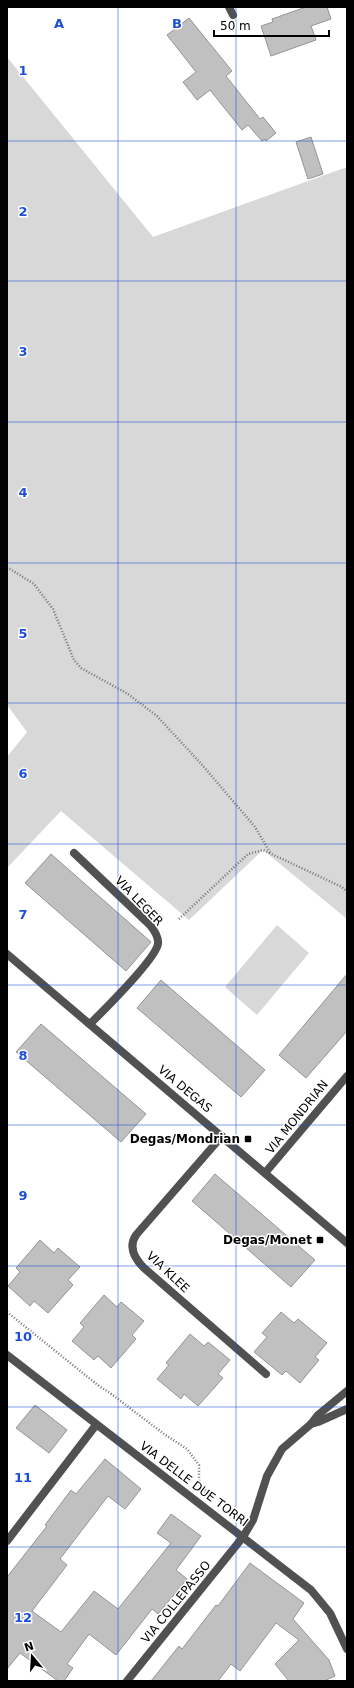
<svg xmlns="http://www.w3.org/2000/svg" width="354" height="1688" viewBox="0 0 354 1688" font-family="'DejaVu Sans',sans-serif">
	<style>
		.green { fill: #d8d8d8 }
		.building { fill: #c0c0c0; stroke: #959595 }
		.lines { fill: none; stroke-linecap: round; stroke-linejoin: round }
		.path { stroke: #737373; stroke-width: 2.5; stroke-dasharray: 1 2; stroke-linecap: butt }
		.minor { stroke: #515151; stroke-width: 8 }
		.grid { fill: none; stroke: #1d4ed8; stroke-width: 1; stroke-opacity: 0.55 }
		.poi-dot { fill: #000; stroke: #fff; stroke-width: 1.5 }
		.labels { text-anchor: middle; stroke-width: 3; stroke-linejoin: round; paint-order: stroke }
		.street-label { font-size: 12px; fill: #000; stroke: #fff }
		.poi-label { font-size: 12px; font-weight: bold; fill: #000; stroke: #fff; text-anchor: end }
		.grid-label { font-size: 13px; text-anchor: middle; font-weight: bold; fill: #1d4ed8; stroke: #fff; stroke-width: 3; stroke-linejoin: round; paint-order: stroke }
	</style>
	<rect width="100%" height="100%" fill="#fff"/>
	<!-- green -->
	<g class="green">
		<polygon points="7,57 153,237 347,167 347,919 263,850 189,920 61,811 7,868 7,757 27,732 7,705"/>
		<polygon points="277,925 309,953 257,1015 225,987"/>
	</g>
	<!-- building -->
	<g class="building">
		<polygon points="306,7 327,7 331,19 311,26 316,40 271,56 261,26 273,22 272,19"/>
		<polygon points="189,18 232,71 226,76 260,119 263,117 276,133 266,141 265,139 262,141 248,125 242,130 210,90 197,100 183,82 196,72 167,35"/>
		<polygon points="311,137 323,174 308,179 296,142"/>
		<polygon points="51,854 151,942 126,971 25,883"/>
		<polygon points="347,974 347,1031 306,1078 279,1055"/>
		<polygon points="161,980 265,1070 241,1097 137,1008"/>
		<polygon points="41,1024 146,1114 121,1142 16,1052"/>
		<polygon points="215,1174 315,1260 291,1287 192,1201"/>
		<polygon points="40,1240 54,1253 58,1248 80,1267 68,1280 73,1285 48,1313 34,1301 30,1306 8,1286 20,1272 16,1268"/>
		<polygon points="104,1295 117,1307 121,1302 144,1321 132,1335 136,1339 111,1368 98,1356 94,1360 72,1341 84,1327 80,1323"/>
		<polygon points="281,1312 294,1323 298,1319 327,1343 315,1357 319,1360 300,1383 286,1371 282,1375 254,1352 267,1337 262,1333"/>
		<polygon points="190,1334 204,1346 208,1342 230,1360 218,1374 223,1378 198,1406 184,1394 181,1399 157,1379 169,1365 166,1363"/>
		<polygon points="35,1405 67,1430 49,1453 16,1428"/>
		<polygon points="105,1459 141,1489 125,1509 108,1496 60,1559 67,1565 32,1611 61,1632 94,1591 118,1609 171,1543 157,1533 171,1514 201,1536 176,1570 187,1579 158,1614 152,1609 116,1655 89,1634 67,1664 73,1668 64,1681 58,1681 20,1653 7,1669 7,1577 47,1526 45,1525 71,1490 76,1494"/>
		<polygon points="250,1563 304,1603 293,1619 329,1660 335,1676 324,1681 289,1681 275,1664 299,1640 276,1623 240,1671 231,1664 218,1681 151,1681 179,1646 182,1649 216,1605 218,1606"/>
	</g>
	<g class="lines">
		<!-- path -->
		<g class="path">
			<polyline points="7,567 34,584 53,609 74,660 81,668 128,694 157,716 204,767 255,827 271,854"/>
			<polyline points="179,919 248,854 263,850 342,887 347,892"/>
			<polyline points="7,1312 99,1386 110,1393 164,1434 187,1449 199,1465 199,1482 206,1491 205,1493"/>
		</g>
		<!-- minor -->
		<g class="minor">
			<polyline points="229,7 233,15"/>
			<path d="M 74,853 L 150,925 C 154,930 159,937 158,944 C 155,960 104,1010 90,1024"/>
			<polyline points="7,954 347,1243"/>
			<path d="M 222,1136 L 136,1235 C 128,1247 135,1259 144,1268 L 266,1374"/>
			<polyline points="265,1173 347,1076"/>
			<polyline points="7,1355 311,1590 330,1613 347,1649"/>
			<polyline points="311,1424 318,1422 347,1409"/>
			<polyline points="7,1541 96,1425"/>
			<polyline points="127,1681 243,1537 253,1520 267,1476 282,1449 311,1424 318,1415 347,1391"/>
		</g>
	</g>
	<!-- grid -->
	<path class="grid" d="M 118,7 L 118,1681M 236,7 L 236,1681M 7,141 L 347,141M 7,281 L 347,281M 7,422 L 347,422M 7,563 L 347,563M 7,703 L 347,703M 7,844 L 347,844M 7,985 L 347,985M 7,1125 L 347,1125M 7,1266 L 347,1266M 7,1407 L 347,1407M 7,1547 L 347,1547"/>
	<!-- markers -->
	<g class="poi-dot">
		<rect x="244" y="1135" width="8" height="8" rx="2"/>
		<rect x="316" y="1236" width="8" height="8" rx="2"/>
	</g>
	<g class="labels">
		<!-- street labels -->
		<g class="street-label">
			<text transform="translate(139 901) rotate(46)" y="4">VIA LEGER</text>
			<text transform="translate(185 1089) rotate(40)" y="4">VIA DEGAS</text>
			<text transform="translate(297 1117) rotate(-51)" y="4">VIA MONDRIAN</text>
			<text transform="translate(168 1272) rotate(43)" y="4">VIA KLEE</text>
			<text transform="translate(194 1484) rotate(37)" y="4">VIA DELLE DUE TORRI</text>
			<text transform="translate(176 1602) rotate(-51)" y="4">VIA COLLEPASSO</text>
		</g>
		<!-- poi labels -->
		<g class="poi-label">
			<text x="240" y="1143">Degas/Mondrian</text>
			<text x="312" y="1244">Degas/Monet</text>
		</g>
	</g>
	<g class="grid-label">
		<text x="59" y="28">A</text>
		<text x="177" y="28">B</text>
		<text x="23" y="75">1</text>
		<text x="23" y="216">2</text>
		<text x="23" y="356">3</text>
		<text x="23" y="497">4</text>
		<text x="23" y="638">5</text>
		<text x="23" y="778">6</text>
		<text x="23" y="919">7</text>
		<text x="23" y="1060">8</text>
		<text x="23" y="1200">9</text>
		<text x="23" y="1341">10</text>
		<text x="23" y="1482">11</text>
		<text x="23" y="1622">12</text>
	</g>
	<!-- border -->
	<rect width="354" height="1688" fill="none" stroke="#000000" stroke-width="16"/>
	<!-- north arrow -->
	<g transform="translate(32 1656) rotate(342)" stroke="#ffffff" stroke-width="3" paint-order="stroke">
	<path d="M0-3L7 15L0 10L-7 15Z" fill="#000000"/>
	<text y="-6" font-size="11" font-weight="bold" text-anchor="middle" fill="#000000">N</text>
	</g>
	<!-- scale -->
	<path d="M214 30v6h115v-6" fill="none" stroke="#000000" stroke-width="2"/>
	<text x="220" y="30" font-size="12" fill="#000000" stroke="#ffffff" stroke-width="3" paint-order="stroke">50 m</text>
</svg>
